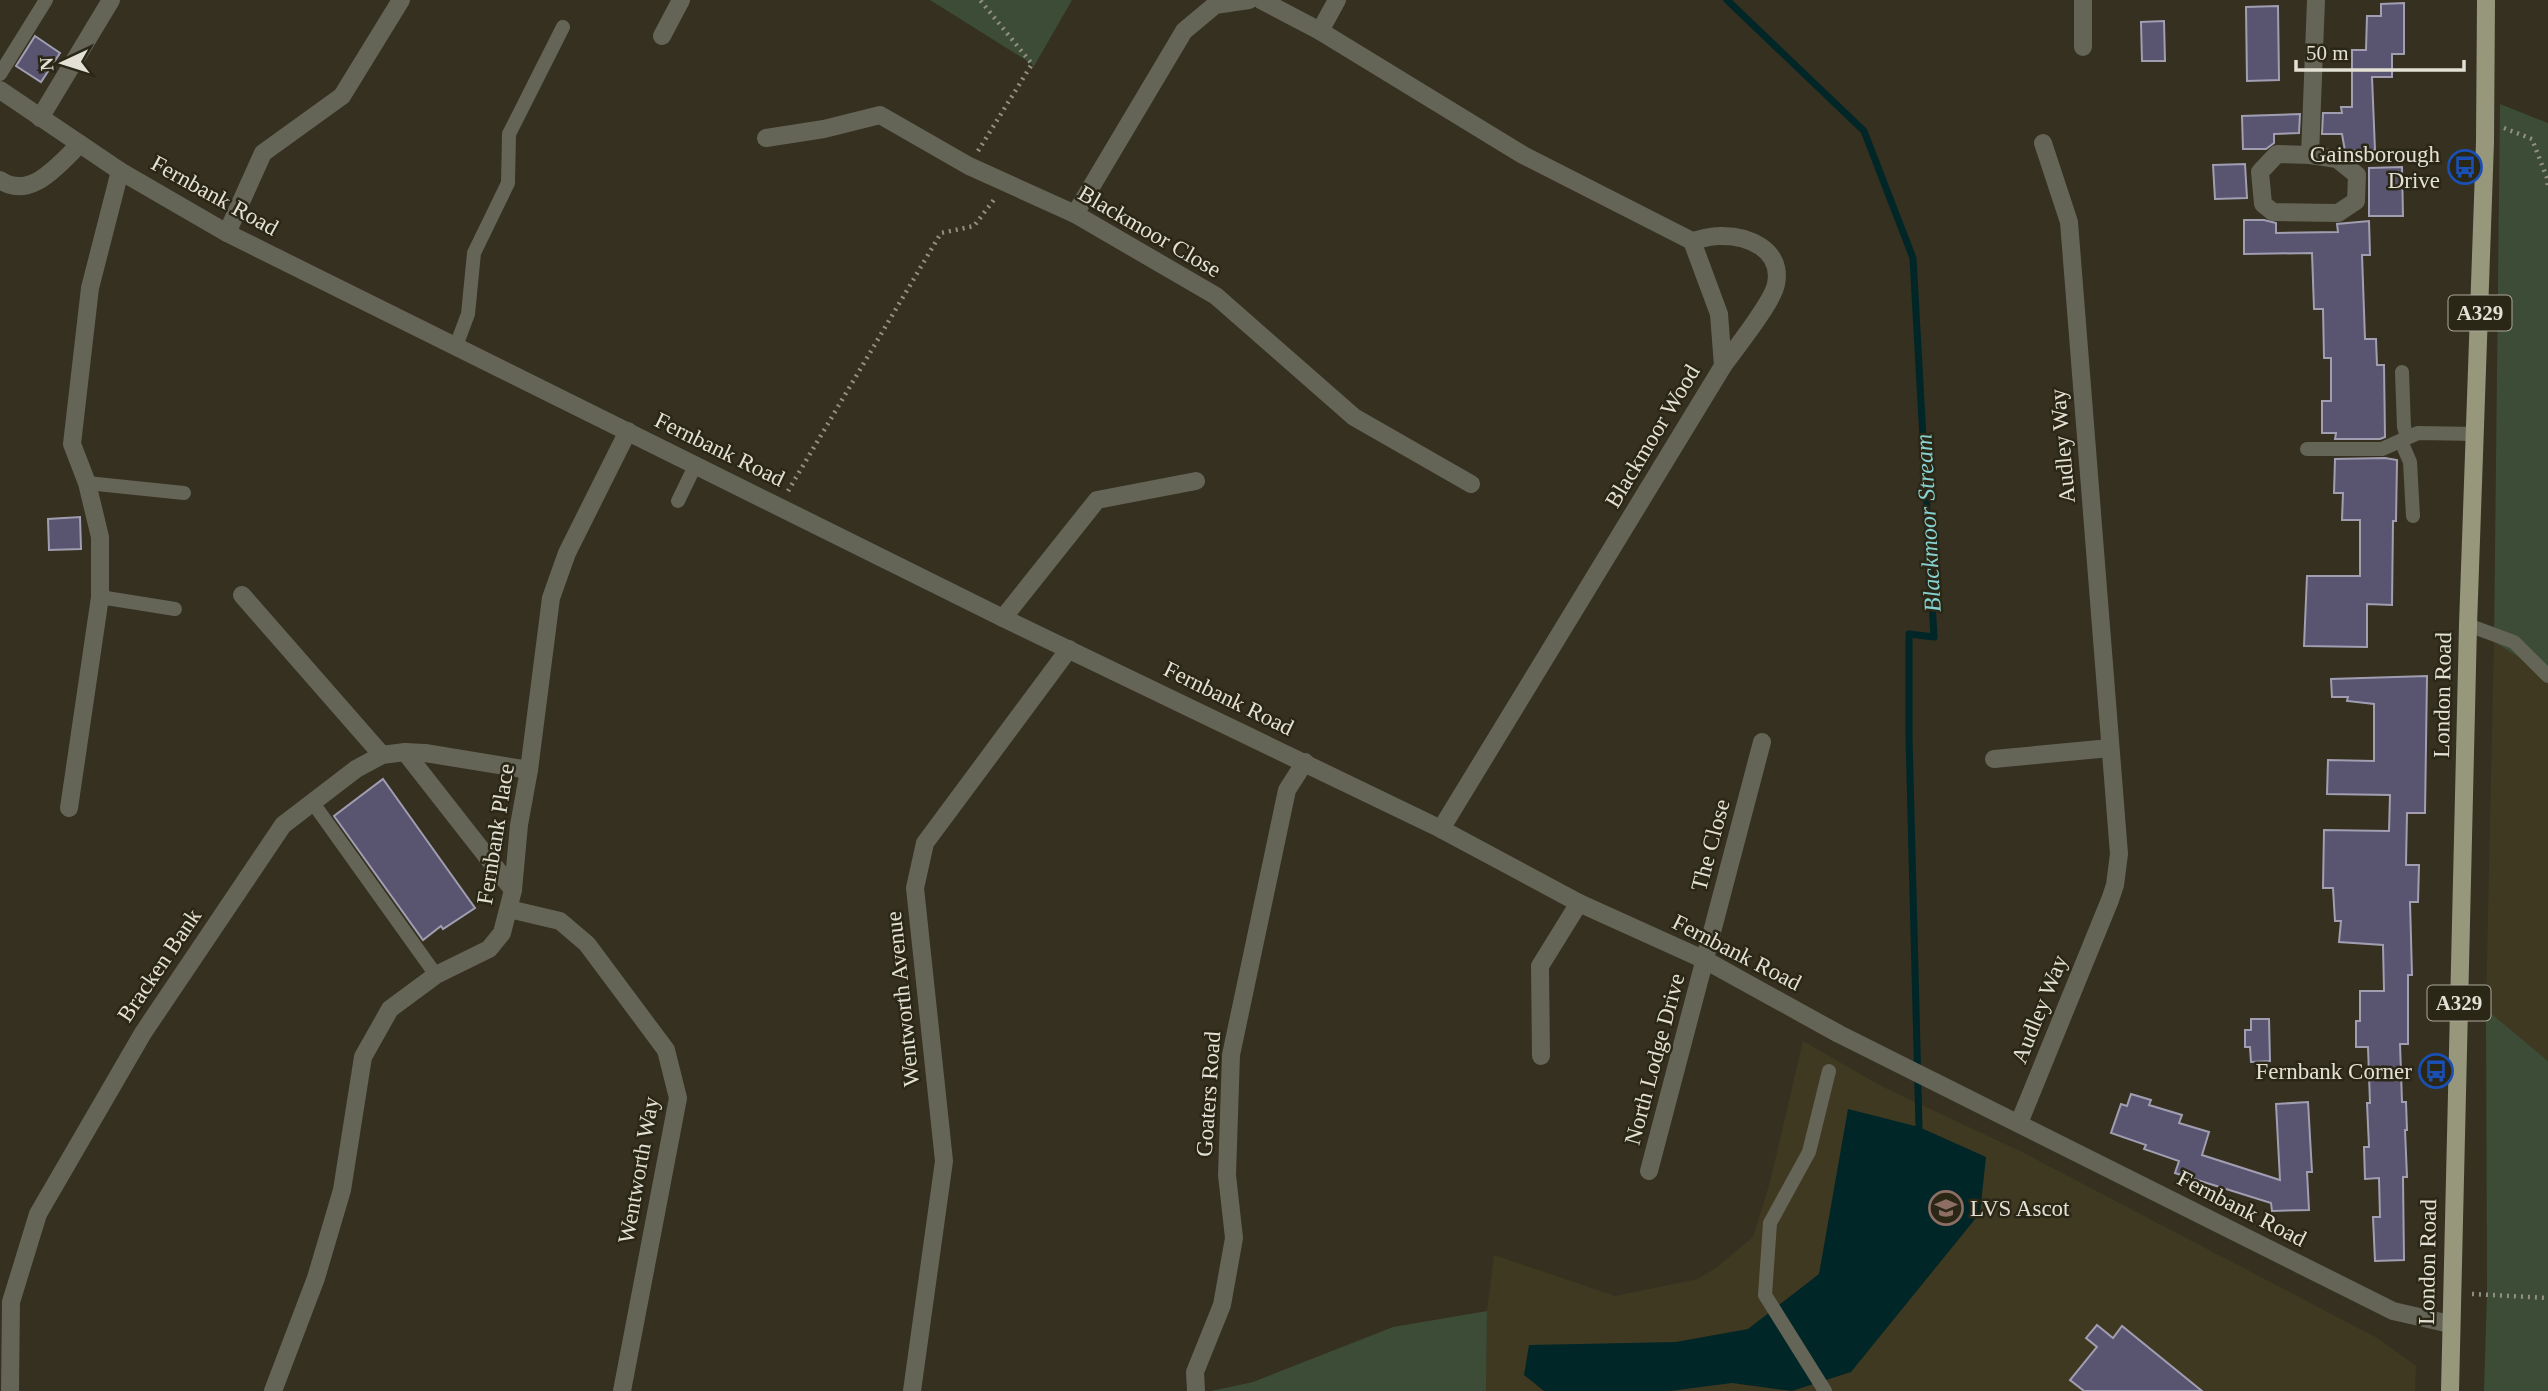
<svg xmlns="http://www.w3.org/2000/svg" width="2548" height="1391" viewBox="0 0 2548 1391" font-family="Georgia,serif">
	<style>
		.built { fill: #403921 }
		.green { fill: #3c4c36 }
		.water { fill: #002627 }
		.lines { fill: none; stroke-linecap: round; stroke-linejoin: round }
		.stream { stroke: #002627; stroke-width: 7 }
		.building { fill: #59546f; stroke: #a19eb2; stroke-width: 2 }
		.path { stroke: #938f82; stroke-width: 4.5; stroke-dasharray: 2 5; stroke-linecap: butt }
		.service { stroke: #646457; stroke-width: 14 }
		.minor { stroke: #646457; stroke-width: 18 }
		.tertiary { stroke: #646457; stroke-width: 18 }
		.primary { stroke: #97977c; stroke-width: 18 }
		.labels { text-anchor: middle; stroke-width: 5; stroke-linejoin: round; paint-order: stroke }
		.shield { fill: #2b2716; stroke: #aca89c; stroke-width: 2 }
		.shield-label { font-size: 21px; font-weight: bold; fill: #e3e0d5 }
		.poi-label { font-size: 23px; fill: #e3e0d5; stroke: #2b2716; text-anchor: end }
		.street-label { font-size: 23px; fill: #e3e0d5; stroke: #2b2716 }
		.water-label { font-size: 24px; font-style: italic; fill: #86d1d1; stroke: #2b2716 }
	</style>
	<rect width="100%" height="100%" fill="#353020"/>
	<!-- built -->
	<g class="built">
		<polygon points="2494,642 2548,675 2548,1061 2486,1009"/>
		<polygon points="1803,1041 1881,1086 2022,1152 2377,1338 2416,1366 2415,1391 1486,1391 1487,1311 1494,1255 1615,1296 1698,1279 1716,1268 1753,1237 1770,1182"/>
	</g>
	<!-- green -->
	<g class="green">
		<polygon points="930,0 1072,0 1033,68 1032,64"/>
		<polygon points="2500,104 2548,123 2548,675 2494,642"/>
		<polygon points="2486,1009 2548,1061 2548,1391 2484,1391 2487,1294"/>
		<polygon points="1487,1311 1486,1391 1211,1391 1253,1382 1393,1327"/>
	</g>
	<!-- water -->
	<polygon class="water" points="1848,1109 1919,1127 1986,1157 1980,1213 1851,1372 1792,1391 1732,1383 1670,1391 1544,1391 1524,1375 1529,1345 1676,1342 1748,1329 1819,1274"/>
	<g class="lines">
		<!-- stream -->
		<polyline class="stream" points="1727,0 1864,131 1913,258 1934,637 1909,634 1909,737 1919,1127"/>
	</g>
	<!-- building -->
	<g class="building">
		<polygon points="2404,3 2404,54 2392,54 2392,77 2372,77 2375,150 2345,151 2342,134 2322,134 2323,113 2342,113 2341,107 2352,107 2352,50 2366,50 2367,16 2381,16 2381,4"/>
		<polygon points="2278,6 2279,80 2247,81 2246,7"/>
		<polygon points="2164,21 2165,61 2142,61 2141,22"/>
		<polygon points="35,36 60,53 41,82 16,66"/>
		<polygon points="2300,114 2299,133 2274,134 2274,143 2266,149 2243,149 2242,116"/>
		<polygon points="2245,164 2247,198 2215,199 2213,165"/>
		<polygon points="2402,167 2403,216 2369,216 2369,168"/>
		<polygon points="2244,220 2264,220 2276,223 2276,233 2338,232 2337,224 2369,221 2370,255 2362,255 2365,339 2376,339 2377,365 2384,365 2385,437 2380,439 2335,439 2336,433 2322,433 2322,401 2331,401 2331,358 2324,358 2323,309 2314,309 2312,253 2244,254"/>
		<polygon points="2385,458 2397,460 2396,521 2393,521 2392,605 2367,604 2367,647 2304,646 2307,576 2360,576 2360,520 2342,520 2343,493 2334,493 2335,459"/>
		<polygon points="80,517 81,549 49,550 48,519"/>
		<polygon points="2427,676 2425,813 2407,813 2406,865 2419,865 2418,902 2410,902 2412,975 2408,975 2408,1044 2400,1044 2402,1102 2406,1102 2407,1130 2405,1130 2407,1177 2403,1177 2404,1260 2375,1261 2373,1217 2380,1217 2379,1178 2365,1179 2364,1147 2369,1147 2367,1103 2370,1103 2368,1047 2356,1047 2356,1021 2360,1021 2360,991 2384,991 2383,945 2339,942 2341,921 2335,921 2333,888 2323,888 2324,830 2389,831 2390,795 2327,794 2328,760 2374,761 2374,704 2347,701 2348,697 2332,697 2331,679"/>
		<polygon points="383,779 475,908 443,929 441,926 423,940 334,816"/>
		<polygon points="2251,1019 2269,1019 2270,1061 2251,1062 2250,1047 2245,1047 2245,1030 2251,1030"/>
		<polygon points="2131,1094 2151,1100 2149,1105 2182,1115 2179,1123 2209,1132 2202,1155 2280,1180 2276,1104 2308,1102 2312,1172 2307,1172 2309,1210 2272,1211 2271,1203 2175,1173 2179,1161 2144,1149 2146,1145 2111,1133 2121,1104 2127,1106"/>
		<polygon points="2097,1325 2113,1338 2122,1326 2202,1391 2084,1391 2070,1380 2097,1347 2086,1338"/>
	</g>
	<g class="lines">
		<!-- path -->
		<g class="path">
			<polyline points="2504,128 2532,139 2547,178 2548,187"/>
			<polyline points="978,151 1032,64 980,0"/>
			<polyline points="788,491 941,233 974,226 996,197"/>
			<polyline points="2472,1294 2548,1298"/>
		</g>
		<!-- service -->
		<g class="service">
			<polyline points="0,74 46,0"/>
			<polyline points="456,346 468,314 474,253 508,183 509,134 563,27"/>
			<polyline points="2402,372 2404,427 2407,437"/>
			<polyline points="2401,441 2410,462 2413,516"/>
			<polyline points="2307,449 2382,449 2418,433 2476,434"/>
			<polyline points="87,483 184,493"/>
			<polyline points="678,501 696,464"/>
			<polyline points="100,597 175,609"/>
			<polyline points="2468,625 2514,642 2548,676"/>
			<polyline points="313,803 436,975"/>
			<polyline points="1825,1391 1765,1295 1770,1223 1809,1152 1829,1071"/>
		</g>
		<!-- minor -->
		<g class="minor">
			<polyline points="1261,0 1320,31 1523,155 1692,241 1719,314 1723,366 1441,829"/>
			<polyline points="1320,31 1337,0"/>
			<polyline points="662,36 681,0"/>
			<polyline points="2083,47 2083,0"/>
			<polyline points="40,118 111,0"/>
			<polyline points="766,138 824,129 880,115 969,166 1075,214 1216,296 1354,417 1471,484"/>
			<polyline points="2310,155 2337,159 2357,175 2356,201 2338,213 2273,212 2263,204 2260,172 2277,154 2310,155 2316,0"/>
			<path d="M 0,180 C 31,201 59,164 80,144"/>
			<polyline points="1075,214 1184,31 1215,5 1249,0"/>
			<polyline points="227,233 263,153 342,96 401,0"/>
			<path d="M 1692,241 C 1701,239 1710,236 1719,236 C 1747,235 1783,249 1776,284 C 1773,302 1735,349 1723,366"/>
			<polyline points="242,595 382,755"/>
			<polyline points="1003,618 1097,500 1196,481"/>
			<polyline points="405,752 513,890"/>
			<polyline points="1994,759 2110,748"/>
			<polyline points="69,808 100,597 100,537 87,483 72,444 90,288 120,171"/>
			<polyline points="509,909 560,921 587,944 666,1050 678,1098 622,1391"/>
			<polyline points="1541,1056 1540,966 1579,903"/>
			<polyline points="2019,1123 2110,900 2115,885 2119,854 2069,222 2043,143"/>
			<polyline points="1649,1171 1762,742"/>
			<polyline points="10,1391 11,1302 38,1214 143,1033 283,825 356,769 382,755 405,752 425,753 529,770"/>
			<polyline points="273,1391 316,1278 342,1190 363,1057 390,1009 436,975 489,949 502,933 513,890 519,825 529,770 551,598 567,553 628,431"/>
			<polyline points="912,1391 944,1161 915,888 925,843 1069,649"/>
			<polyline points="1196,1391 1195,1372 1222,1305 1234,1238 1227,1175 1231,1055 1287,790 1305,762"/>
		</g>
		<!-- tertiary -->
		<polyline class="tertiary" points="0,90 120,171 227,233 1003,618 1441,829 1579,903 1705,960 1839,1034 2393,1311 2450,1324"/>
		<!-- primary -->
		<polyline class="primary" points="2450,1391 2468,625 2485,142 2486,0"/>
	</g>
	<!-- icons -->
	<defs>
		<g id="bus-ring" transform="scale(1.75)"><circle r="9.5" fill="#2b2716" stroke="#1a4fb4" stroke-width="1.5"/><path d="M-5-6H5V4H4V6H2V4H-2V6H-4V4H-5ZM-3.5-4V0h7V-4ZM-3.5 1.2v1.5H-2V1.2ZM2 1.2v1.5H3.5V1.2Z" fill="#1a4fb4"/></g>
		<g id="school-ring" transform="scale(1.75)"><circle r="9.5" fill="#2b2716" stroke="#8d6e63" stroke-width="1.5"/><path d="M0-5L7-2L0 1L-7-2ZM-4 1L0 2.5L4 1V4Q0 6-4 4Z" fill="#8d6e63"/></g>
	</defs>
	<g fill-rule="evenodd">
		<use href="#bus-ring" x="2465" y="167"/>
		<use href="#bus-ring" x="2436" y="1071"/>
		<use href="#school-ring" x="1946" y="1208"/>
	</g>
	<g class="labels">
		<!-- shield labels -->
		<g class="shield">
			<rect x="2448.5" y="295.5" width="63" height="35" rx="5"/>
			<rect x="2427.5" y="985.5" width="63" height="35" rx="5"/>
		</g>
		<g class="shield-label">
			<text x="2480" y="320">A329</text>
			<text x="2459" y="1010">A329</text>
		</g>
		<!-- poi labels -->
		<g class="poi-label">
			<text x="2440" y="162">Gainsborough<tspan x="2440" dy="26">Drive</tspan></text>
			<text x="2412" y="1079">Fernbank Corner</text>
			<text x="1970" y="1216" text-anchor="start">LVS Ascot</text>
		</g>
		<!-- street labels -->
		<g class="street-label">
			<text transform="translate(215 195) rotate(29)" y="8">Fernbank Road</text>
			<text transform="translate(1150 231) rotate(30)" y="8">Blackmoor Close</text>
			<text transform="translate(1652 436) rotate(-59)" y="8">Blackmoor Wood</text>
			<text transform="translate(2062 446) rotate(-95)" y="8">Audley Way</text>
			<text transform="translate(720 449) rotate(26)" y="8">Fernbank Road</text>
			<text transform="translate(2442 695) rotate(-89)" y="8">London Road</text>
			<text transform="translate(1229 698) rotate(26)" y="8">Fernbank Road</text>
			<text transform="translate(495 834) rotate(-81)" y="8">Fernbank Place</text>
			<text transform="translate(1710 845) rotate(-75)" y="8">The Close</text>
			<text transform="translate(1737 952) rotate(27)" y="8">Fernbank Road</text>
			<text transform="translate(159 965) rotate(-56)" y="8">Bracken Bank</text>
			<text transform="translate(902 999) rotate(-96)" y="8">Wentworth Avenue</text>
			<text transform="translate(2039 1009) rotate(-68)" y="8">Audley Way</text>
			<text transform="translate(1654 1059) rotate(-75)" y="8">North Lodge Drive</text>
			<text transform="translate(1208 1094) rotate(-86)" y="8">Goaters Road</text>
			<text transform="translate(638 1170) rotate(-80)" y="8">Wentworth Way</text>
			<text transform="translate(2242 1208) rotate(27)" y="8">Fernbank Road</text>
			<text transform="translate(2427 1262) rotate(-89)" y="8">London Road</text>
		</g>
		<!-- water labels -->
		<g class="water-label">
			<text transform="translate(1928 523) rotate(-93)" y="8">Blackmoor Stream</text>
		</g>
	</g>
	<!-- north arrow -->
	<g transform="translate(63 63) rotate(266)" stroke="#2b2716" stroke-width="5" paint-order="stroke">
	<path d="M0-5L12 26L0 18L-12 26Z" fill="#e3e0d5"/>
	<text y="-10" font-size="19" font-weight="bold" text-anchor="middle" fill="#e3e0d5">N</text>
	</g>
	<!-- scale -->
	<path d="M2296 60v10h168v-10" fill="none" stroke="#e3e0d5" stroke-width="3.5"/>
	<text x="2306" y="60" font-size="21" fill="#e3e0d5" stroke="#2b2716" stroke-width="5" paint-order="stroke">50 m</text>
</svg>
